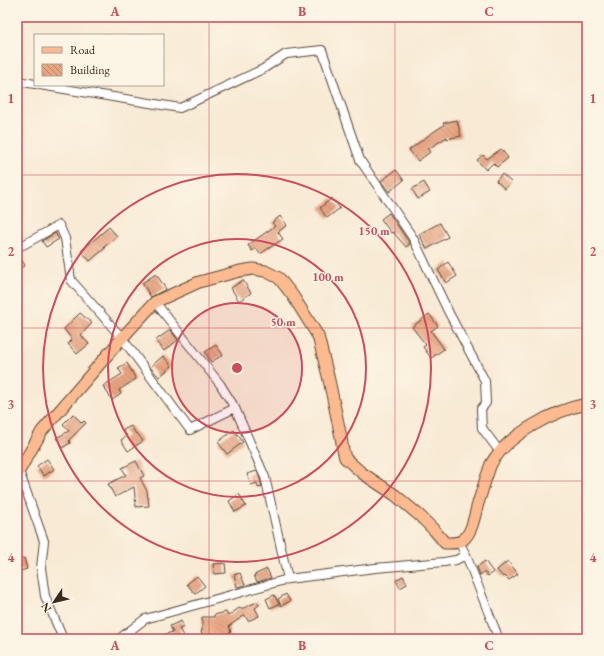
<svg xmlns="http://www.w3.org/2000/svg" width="604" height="656" viewBox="0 0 604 656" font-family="'EB Garamond',serif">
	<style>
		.building { fill: url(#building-back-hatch) }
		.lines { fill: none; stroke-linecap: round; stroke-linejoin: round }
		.minor-casing { stroke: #574739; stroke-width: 10 }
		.major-casing { stroke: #574739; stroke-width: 13 }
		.minor { stroke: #fff; stroke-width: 8 }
		.major { stroke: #fcba8e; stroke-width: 11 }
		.grid { fill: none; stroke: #d1495b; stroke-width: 1; stroke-opacity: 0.55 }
		.ring { fill: none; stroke: #d1495b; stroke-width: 2 }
		.centre { fill: #d1495b; stroke: #fcf5e5; stroke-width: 2 }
		.ring-label { font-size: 12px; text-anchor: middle; font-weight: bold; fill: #d1495b; stroke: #fcf5e5; stroke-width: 3; stroke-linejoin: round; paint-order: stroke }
		.neatline { fill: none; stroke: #d1495b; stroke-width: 1.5 }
		.grid-label { font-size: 13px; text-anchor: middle; font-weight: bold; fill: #d1495b }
	</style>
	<defs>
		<pattern id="building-back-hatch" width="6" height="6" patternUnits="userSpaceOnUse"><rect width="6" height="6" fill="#e8a37f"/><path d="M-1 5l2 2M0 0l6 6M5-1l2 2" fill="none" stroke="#bd8567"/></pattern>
	</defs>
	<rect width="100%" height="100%" fill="#fcf5e5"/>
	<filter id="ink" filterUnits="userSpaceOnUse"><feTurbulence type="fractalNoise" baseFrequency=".025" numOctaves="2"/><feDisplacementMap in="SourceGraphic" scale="8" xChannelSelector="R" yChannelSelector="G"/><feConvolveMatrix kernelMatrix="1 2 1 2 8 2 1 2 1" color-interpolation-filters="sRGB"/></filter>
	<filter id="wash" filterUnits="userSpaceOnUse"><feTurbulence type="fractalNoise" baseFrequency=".012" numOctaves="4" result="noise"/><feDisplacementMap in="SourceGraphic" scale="16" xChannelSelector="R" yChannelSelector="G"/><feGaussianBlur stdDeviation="0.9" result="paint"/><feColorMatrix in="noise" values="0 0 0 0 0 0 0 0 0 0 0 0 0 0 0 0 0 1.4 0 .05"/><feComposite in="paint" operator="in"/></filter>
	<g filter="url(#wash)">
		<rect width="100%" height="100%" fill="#f8ead4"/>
		<g id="blocks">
			<!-- building -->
			<g class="building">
				<polygon points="457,120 461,136 447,139 447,137 428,149 430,152 418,161 409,150 429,135 444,125 443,123"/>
				<polygon points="501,149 508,158 497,167 493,163 486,170 477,160 483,155 487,159"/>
				<polygon points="396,170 404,180 389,192 381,181"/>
				<polygon points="502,174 511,182 505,189 496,181"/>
				<polygon points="424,182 430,192 418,199 412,189"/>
				<polygon points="332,198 340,208 327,218 320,208"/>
				<polygon points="389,213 410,244 406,247 393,232 391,233 381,219"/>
				<polygon points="280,216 287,225 278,232 283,239 260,254 256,248 252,251 248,245 275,226 272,223"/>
				<polygon points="440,223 448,237 427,249 419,234"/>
				<polygon points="109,227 117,236 104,247 105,248 90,261 81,251"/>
				<polygon points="55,233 59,239 46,247 42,241"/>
				<polygon points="17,254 25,265 17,271"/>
				<polygon points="448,262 457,276 446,283 438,270"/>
				<polygon points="156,274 166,289 151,297 142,283"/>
				<polygon points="243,280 251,293 239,301 231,288"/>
				<polygon points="80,313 92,323 81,335 89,344 77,354 68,344 72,340 64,329"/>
				<polygon points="429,314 438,326 431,331 444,349 431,358 423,347 426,345 412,327"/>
				<polygon points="170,330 178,340 164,351 156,340"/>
				<polygon points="216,345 223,355 211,362 205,352"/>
				<polygon points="163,356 172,366 159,377 150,367"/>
				<polygon points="127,363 136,379 119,390 121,394 112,400 103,386 122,374 118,368"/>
				<polygon points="73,414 82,423 84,421 86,423 69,440 70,443 62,448 56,438 69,431 63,424"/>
				<polygon points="131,426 136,434 137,433 143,441 128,451 121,440 127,436 123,430"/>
				<polygon points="234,430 243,442 227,454 218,442"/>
				<polygon points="47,459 54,469 44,476 37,466"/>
				<polygon points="136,461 144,476 140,478 147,491 149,506 136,507 134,487 115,497 108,484 126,475 122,468"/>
				<polygon points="257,471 260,479 262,487 258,488 257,483 251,485 247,474"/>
				<polygon points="239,494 246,506 235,512 229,501"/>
				<polygon points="24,558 27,569 17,572 17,560"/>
				<polygon points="485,561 493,572 488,576 484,572 480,575 477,567"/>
				<polygon points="508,561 518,574 509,580 505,576 503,577 497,570"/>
				<polygon points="225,563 226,573 214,574 213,564"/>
				<polygon points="267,569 271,578 257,582 254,575"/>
				<polygon points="240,573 245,585 237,587 234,575"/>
				<polygon points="197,576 205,586 195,594 187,584"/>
				<polygon points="403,576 407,584 400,588 396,580"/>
				<polygon points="286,594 290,601 281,606 278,599"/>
				<polygon points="274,595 279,604 270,608 266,599"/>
				<polygon points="257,602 259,605 255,608 259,616 248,621 245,615 229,626 231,632 229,633 231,639 203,639 201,631 202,631 202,617 214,617 214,615 226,612 228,616 239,608 241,609"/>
				<polygon points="181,621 184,627 179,629 185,639 156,639 155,637 173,632 170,626"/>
			</g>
		</g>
	</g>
	<g filter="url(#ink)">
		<use href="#blocks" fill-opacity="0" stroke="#574739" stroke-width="1"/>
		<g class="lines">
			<!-- minor casing -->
			<g class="minor-casing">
				<g id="minor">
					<polyline points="17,81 35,84"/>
					<polyline points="40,85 180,108 263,69 286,54 322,50 360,160 413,238 449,313 485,381 486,403 481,409 482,428 500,452"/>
					<polyline points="17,246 23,245 59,225 65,238 71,280 122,338 190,430 235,408"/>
					<polyline points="155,302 220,384 235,408 265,477 288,579"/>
					<polyline points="19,471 44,541 41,568 45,596 63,639"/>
					<polyline points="459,542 466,555 498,637 498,639"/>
					<polyline points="119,639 145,619 288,579 375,568 444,562 456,560 466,555"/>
				</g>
			</g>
			<!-- major casing -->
			<g class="major-casing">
				<path id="major" d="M 17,473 L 19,471 L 42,431 L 122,338 L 155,302 L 199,282 L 240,271 L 253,269 L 265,271 L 279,278 L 293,296 L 318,336 L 329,380 L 341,437 L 343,450 L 345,458 L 362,473 L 395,495 L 420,516 L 434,530 L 445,543 C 451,543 457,544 463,540 C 472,532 474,518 477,507 C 480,497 483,488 486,478 C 488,474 489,468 491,464 C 508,434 555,410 587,404"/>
			</g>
			<!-- minor -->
			<use href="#minor" class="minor"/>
			<!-- major -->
			<use href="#major" class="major"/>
		</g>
	</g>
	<!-- grid -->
	<path class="grid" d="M 209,17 L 209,639M 395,17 L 395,639M 17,175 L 587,175M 17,328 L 587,328M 17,481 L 587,481"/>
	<!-- distance rings -->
	<circle cx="237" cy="368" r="65" fill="#d1495b" fill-opacity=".12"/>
	<g class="ring">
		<circle cx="237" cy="368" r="65"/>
		<circle cx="237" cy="368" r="129"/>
		<circle cx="237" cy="368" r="194"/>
	</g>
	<circle cx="237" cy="368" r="6" class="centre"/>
	<g class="ring-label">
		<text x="374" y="235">150 m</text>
		<text x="328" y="281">100 m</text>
		<text x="283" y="326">50 m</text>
	</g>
	<!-- margin -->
	<rect width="604" height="656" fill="none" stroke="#fcf5e5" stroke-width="44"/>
	<!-- legend -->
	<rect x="34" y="34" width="130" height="52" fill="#fcf5e5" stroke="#afa495"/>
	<rect x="42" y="47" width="20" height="6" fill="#fcba8e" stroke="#afa495"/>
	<text x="70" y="54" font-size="12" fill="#3b2a1e">Road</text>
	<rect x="42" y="64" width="20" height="12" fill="url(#building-back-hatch)" stroke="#afa495"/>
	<text x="70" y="74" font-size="12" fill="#3b2a1e">Building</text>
	<!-- north arrow -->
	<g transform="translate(54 602) rotate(235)" stroke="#fcf5e5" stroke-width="3" paint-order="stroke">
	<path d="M0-3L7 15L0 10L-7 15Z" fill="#3b2a1e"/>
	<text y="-6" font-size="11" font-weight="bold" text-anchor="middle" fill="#3b2a1e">N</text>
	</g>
	<rect x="22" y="22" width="560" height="612" class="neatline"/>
	<g class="grid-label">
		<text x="115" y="16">A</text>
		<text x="302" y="16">B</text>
		<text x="489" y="16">C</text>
		<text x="11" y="103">1</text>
		<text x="593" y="103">1</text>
		<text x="11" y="256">2</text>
		<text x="593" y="256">2</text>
		<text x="11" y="409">3</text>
		<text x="593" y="409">3</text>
		<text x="11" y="562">4</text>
		<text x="593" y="562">4</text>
		<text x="115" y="650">A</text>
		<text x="302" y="650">B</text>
		<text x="489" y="650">C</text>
	</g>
</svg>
